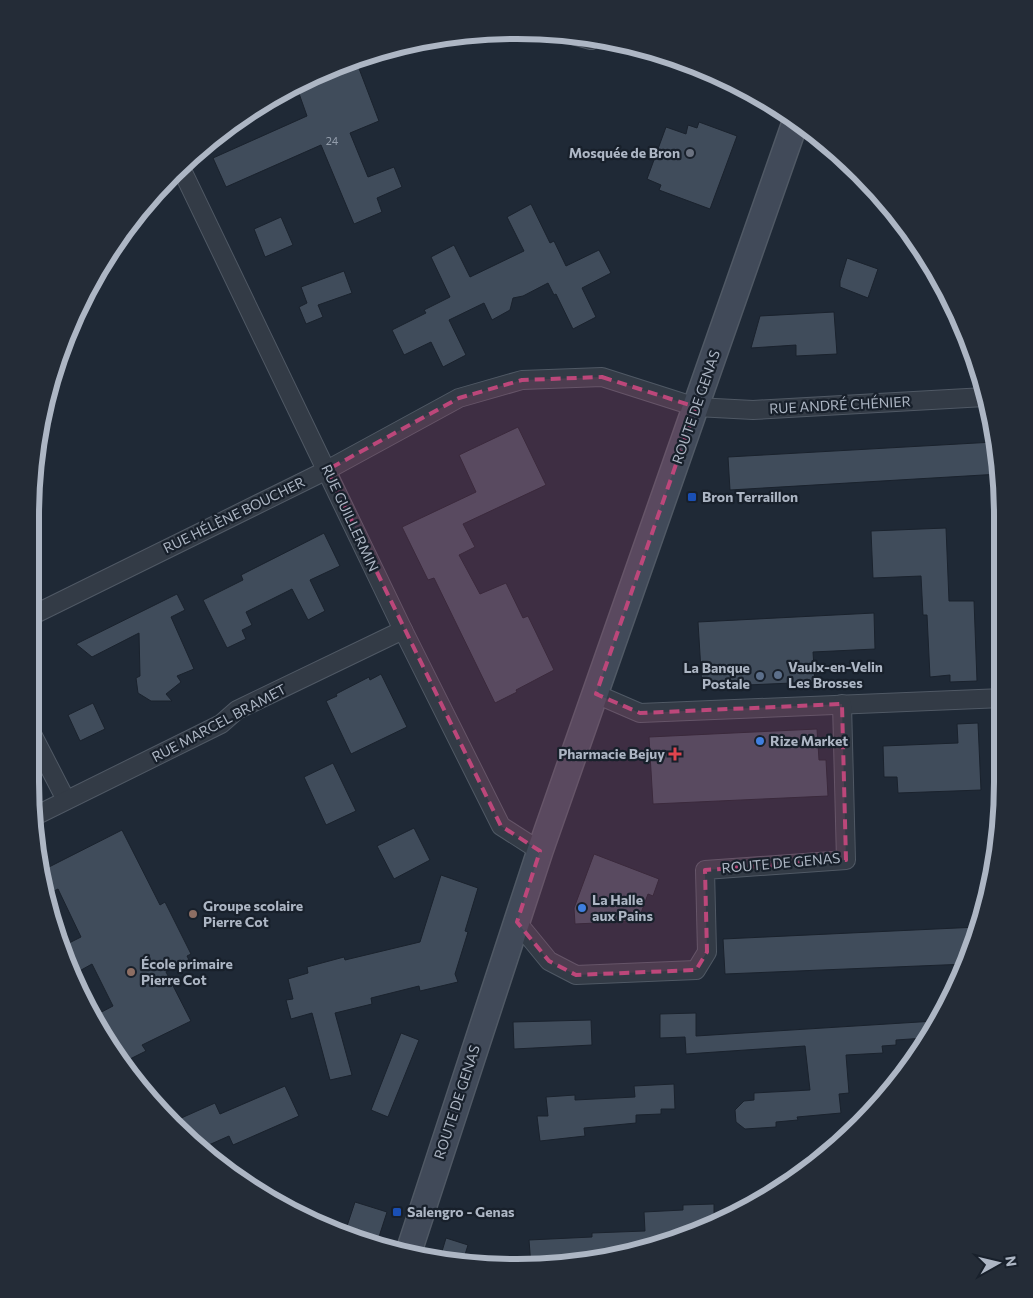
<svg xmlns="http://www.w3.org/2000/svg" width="1033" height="1298" viewBox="0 0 1033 1298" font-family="Commissioner,sans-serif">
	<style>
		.building { fill: #404c5b; stroke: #1a222d }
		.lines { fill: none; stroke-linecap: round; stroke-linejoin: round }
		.minor-casing { stroke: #505965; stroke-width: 20 }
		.secondary-casing { stroke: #505965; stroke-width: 28 }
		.minor { stroke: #333b46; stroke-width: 18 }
		.secondary { stroke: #414a59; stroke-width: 25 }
		.marked { fill: #bc477a; fill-opacity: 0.2; stroke: #bc477a; stroke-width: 4; stroke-dasharray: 10 6; stroke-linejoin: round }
		.worship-dot { fill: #6b7280; stroke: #18202b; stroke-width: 2 }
		.transit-dot { fill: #1a4fb4; stroke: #18202b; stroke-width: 2 }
		.service-dot { fill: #5c6f8a; stroke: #18202b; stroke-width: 2 }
		.shop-dot { fill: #3f7fe0; stroke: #18202b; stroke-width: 2 }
		.health-dot { fill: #e0444e; stroke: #18202b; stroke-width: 2 }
		.education-dot { fill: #8d6e63; stroke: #18202b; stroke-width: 2 }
		.labels { text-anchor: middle; stroke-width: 4.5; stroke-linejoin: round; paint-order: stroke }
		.number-label { font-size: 11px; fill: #929caa }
		.poi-label { font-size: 14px; font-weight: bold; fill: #adb6c4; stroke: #18202b; text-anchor: start }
		.street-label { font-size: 14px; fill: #adb6c4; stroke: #18202b }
		.rim { fill: none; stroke: #adb6c4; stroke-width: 6 }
	</style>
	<rect width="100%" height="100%" fill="#1f2936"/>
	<!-- building -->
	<g class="building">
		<polygon points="355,58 379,121 350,133 368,177 394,167 402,187 377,198 382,212 354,224 321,145 226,187 213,158 307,116 296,85"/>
		<polygon points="699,122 737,136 710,209 659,190 661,185 647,179 666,127 686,134 688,125 697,128"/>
		<polygon points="531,204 550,243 554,241 566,266 599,250 611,273 582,288 596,317 573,329 556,294 554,295 548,283 523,296 513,298 510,310 492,320 484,303 449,320 466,355 443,367 431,342 404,355 392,330 426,313 424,310 450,297 431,257 454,245 470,277 524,251 507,217"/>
		<polygon points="281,217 293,245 265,257 254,229"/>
		<polygon points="847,258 878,269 868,298 840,287 840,281"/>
		<polygon points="344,271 352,293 318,305 323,317 306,324 299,307 307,303 301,287"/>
		<polygon points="834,312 837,354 796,356 796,345 751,348 760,316"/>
		<polygon points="518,427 546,485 463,524 475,547 459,555 480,594 506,583 523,618 528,616 554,670 516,690 517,692 495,703 434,578 428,580 402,527 476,492 459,455"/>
		<polygon points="994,442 1000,474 730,490 728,457"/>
		<polygon points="946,528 949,601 974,601 977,681 950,682 950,675 930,677 927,615 923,615 921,576 873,578 871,531"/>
		<polygon points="324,533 340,566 310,580 325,611 308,620 292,589 246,612 252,625 242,630 246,639 227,648 203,600 243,580 241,575"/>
		<polygon points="177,594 185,610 171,617 194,669 177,676 181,682 166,694 172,701 151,701 138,693 136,678 140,676 139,633 92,657 76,644"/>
		<polygon points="874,613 875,649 813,652 815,682 702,687 698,622"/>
		<polygon points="381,674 407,727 351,754 326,701 337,696 336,694 369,677 370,680"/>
		<polygon points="93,703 105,729 80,741 68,715"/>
		<polygon points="978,723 981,790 898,793 897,777 884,777 883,746 958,743 957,724"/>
		<polygon points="817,729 819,760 826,760 828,796 653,804 649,737"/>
		<polygon points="333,763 356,811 326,825 304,777"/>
		<polygon points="414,828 430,860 394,879 377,846"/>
		<polygon points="122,830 160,905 165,902 191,954 187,956 189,960 166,972 191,1021 142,1045 146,1051 124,1062 95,1024 92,1017 113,1006 92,964 74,974 63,946 81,937 58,889 50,893 43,879 42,874 49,871 47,868"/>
		<polygon points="594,854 659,879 653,896 648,894 638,921 575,924 574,908"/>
		<polygon points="441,875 478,888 465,931 468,932 455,974 458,982 420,991 419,986 371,998 372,1004 335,1013 352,1075 330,1080 312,1013 291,1019 286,1000 293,999 288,979 308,973 307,967 344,957 345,960 420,942"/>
		<polygon points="978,927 967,964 725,974 723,939"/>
		<polygon points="696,1013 696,1036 935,1021 925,1038 896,1040 896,1045 882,1046 883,1053 846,1055 849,1093 839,1094 841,1113 797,1117 798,1120 776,1122 776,1127 745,1129 736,1122 735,1110 744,1101 754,1100 754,1093 810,1090 805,1046 686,1054 685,1037 660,1038 660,1014"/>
		<polygon points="591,1020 592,1045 514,1049 513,1022"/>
		<polygon points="401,1033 419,1040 388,1117 371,1110"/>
		<polygon points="674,1084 675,1109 661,1109 661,1114 636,1115 636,1123 584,1128 585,1136 540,1141 537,1116 548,1116 546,1097 575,1095 575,1100 635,1097 634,1086"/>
		<polygon points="285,1086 299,1116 233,1145 229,1136 202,1148 170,1123 215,1103 220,1114"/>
		<polygon points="355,1202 387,1212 376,1246 345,1232"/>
		<polygon points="714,1204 714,1222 642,1251 531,1266 529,1240 592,1237 592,1233 645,1231 644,1212 683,1210 683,1205"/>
		<polygon points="446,1238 468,1245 463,1261 440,1258"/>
	</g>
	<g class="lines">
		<!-- minor casing -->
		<g class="minor-casing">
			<g id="minor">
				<polyline points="573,35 591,40 592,38"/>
				<polyline points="180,166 403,630 501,826 540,851"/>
				<polyline points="31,616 327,470 459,398 522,380 602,377 696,407 753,410 985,397"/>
				<polyline points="596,694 640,713 1003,698"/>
				<polyline points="30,730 66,800"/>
				<polyline points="35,816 221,724 237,710 403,630"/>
				<polyline points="517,922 549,961 576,975 696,970 707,952 705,870 846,860 842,704"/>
			</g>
		</g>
		<!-- secondary casing -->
		<g class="secondary-casing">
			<polyline id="secondary" points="408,1254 540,851 796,120"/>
		</g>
		<!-- minor -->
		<use href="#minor" class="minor"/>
		<!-- secondary -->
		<use href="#secondary" class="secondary"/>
	</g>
	<!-- marked area -->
	<path class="marked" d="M 602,377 L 696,407 L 596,694 L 640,713 L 842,704 L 846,860 L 705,870 L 707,952 L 696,970 L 576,975 L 549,961 L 517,922 L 540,851 L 501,826 L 327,470 L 459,398 L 522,380 Z"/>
	<!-- markers -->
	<circle class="worship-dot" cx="690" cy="153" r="5"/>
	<g class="transit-dot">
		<rect x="687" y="492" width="10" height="10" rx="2.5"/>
		<rect x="392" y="1207" width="10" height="10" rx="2.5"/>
	</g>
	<g class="service-dot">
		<circle cx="778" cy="675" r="5"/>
		<circle cx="760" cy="676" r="5"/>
	</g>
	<g class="shop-dot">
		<circle cx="760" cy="741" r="5"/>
		<circle cx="582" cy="908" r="5"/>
	</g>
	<path class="health-dot" d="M672.5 746.5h5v5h5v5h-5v5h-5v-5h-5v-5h5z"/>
	<g class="education-dot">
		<circle cx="193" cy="914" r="5"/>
		<circle cx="131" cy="972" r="5"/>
	</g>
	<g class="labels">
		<!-- number labels -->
		<g class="number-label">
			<text x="332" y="145">24</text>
		</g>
		<!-- poi labels -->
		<g class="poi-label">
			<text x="680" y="158" text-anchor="end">Mosquée de Bron</text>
			<text x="702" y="502">Bron Terraillon</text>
			<text x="788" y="672">Vaulx-en-Velin<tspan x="788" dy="16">Les Brosses</tspan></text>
			<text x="750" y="673" text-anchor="end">La Banque<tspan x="750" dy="16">Postale</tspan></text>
			<text x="770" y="746">Rize Market</text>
			<text x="665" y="759" text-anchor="end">Pharmacie Bejuy</text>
			<text x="592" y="905">La Halle<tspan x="592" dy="16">aux Pains</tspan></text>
			<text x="203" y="911">Groupe scolaire<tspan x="203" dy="16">Pierre Cot</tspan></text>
			<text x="141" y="969">École primaire<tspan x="141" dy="16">Pierre Cot</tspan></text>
			<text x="407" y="1217">Salengro - Genas</text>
		</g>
		<!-- street labels -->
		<g class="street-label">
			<text transform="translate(840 405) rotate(-3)" y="5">RUE ANDRÉ CHÉNIER</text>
			<text transform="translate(696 407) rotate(-71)" y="5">ROUTE DE GENAS</text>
			<text transform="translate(234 515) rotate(-26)" y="5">RUE HÉLÈNE BOUCHER</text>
			<text transform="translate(350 518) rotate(65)" y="5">RUE GUILLERMIN</text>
			<text transform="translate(219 723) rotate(-28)" y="5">RUE MARCEL BRAMET</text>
			<text transform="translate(781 863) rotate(-5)" y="5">ROUTE DE GENAS</text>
			<text transform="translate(457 1102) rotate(-72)" y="5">ROUTE DE GENAS</text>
		</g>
	</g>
	<!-- crop -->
	<path d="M0 0H1033V1298H0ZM516 39H517A477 477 0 0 1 994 516V782A477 477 0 0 1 517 1259H516A477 477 0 0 1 39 782V516A477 477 0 0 1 516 39Z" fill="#242c37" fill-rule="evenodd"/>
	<path class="rim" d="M516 39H517A477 477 0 0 1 994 516V782A477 477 0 0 1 517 1259H516A477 477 0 0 1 39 782V516A477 477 0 0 1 516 39Z"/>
	<!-- north arrow -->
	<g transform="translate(998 1263) rotate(82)" stroke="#18202b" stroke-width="4" paint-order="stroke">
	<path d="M0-4L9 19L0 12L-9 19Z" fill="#adb6c4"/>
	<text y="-8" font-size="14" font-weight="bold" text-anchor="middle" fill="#adb6c4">N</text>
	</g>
</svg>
